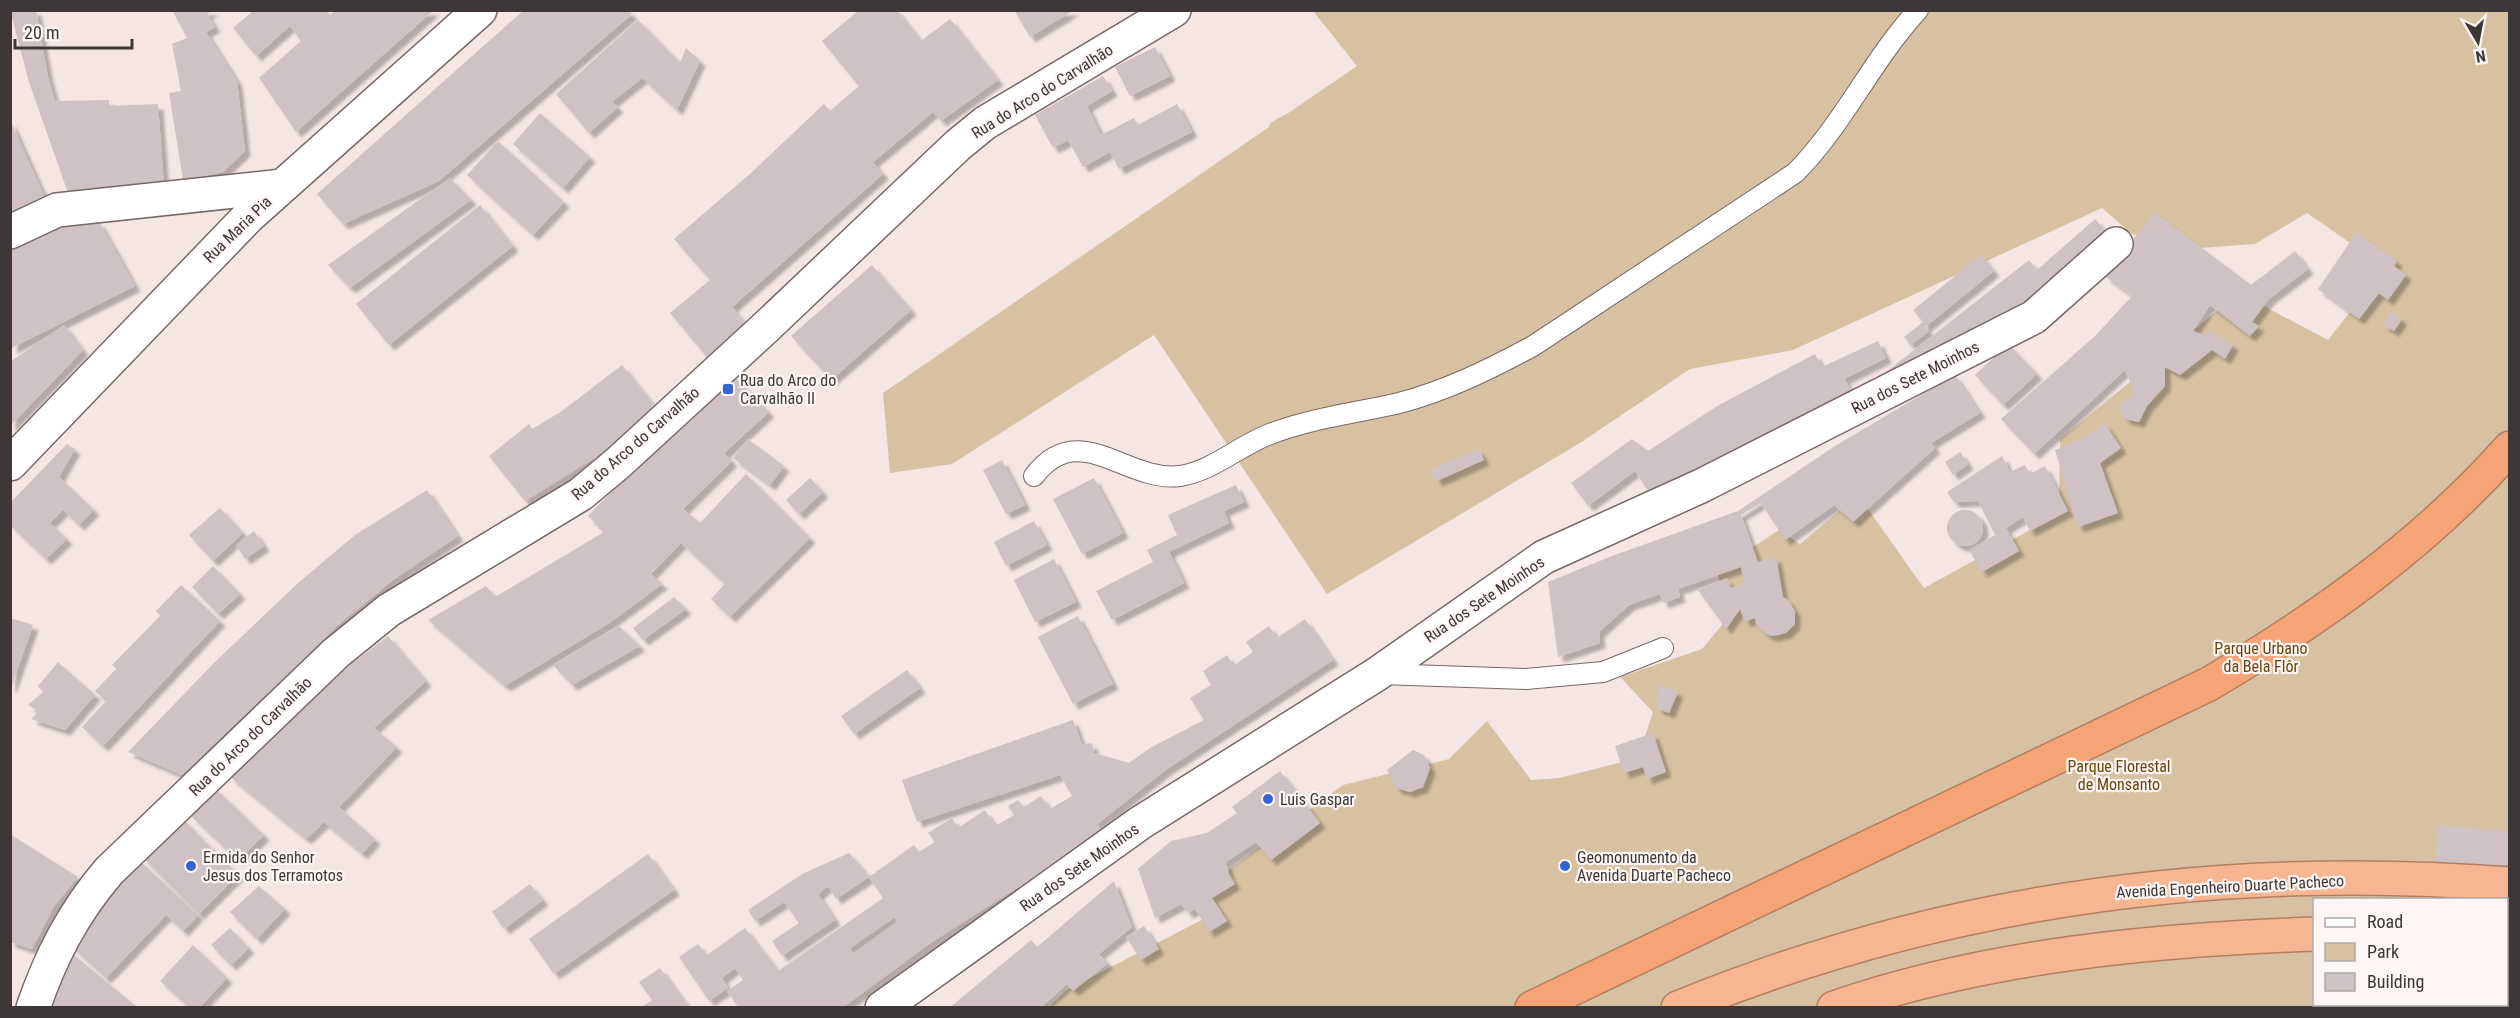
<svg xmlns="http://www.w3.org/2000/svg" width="2520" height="1018" viewBox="0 0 2520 1018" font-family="'Roboto Condensed',sans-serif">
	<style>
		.green { fill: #d8c1a2; fill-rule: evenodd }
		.building { fill: #cfc1c4; fill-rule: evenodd; filter: url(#shadow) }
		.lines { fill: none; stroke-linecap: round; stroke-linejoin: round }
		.service-casing { stroke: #766967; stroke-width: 22 }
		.minor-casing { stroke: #766967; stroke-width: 36 }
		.trunk-casing { stroke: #b47e60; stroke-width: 36 }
		.motorway-casing { stroke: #b47e60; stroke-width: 36 }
		.service { stroke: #fff; stroke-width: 20 }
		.minor { stroke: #fff; stroke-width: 33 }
		.trunk { stroke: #f6b692; stroke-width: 33 }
		.motorway { stroke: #f4a476; stroke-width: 33 }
		.poi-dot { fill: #3664d4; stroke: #fef5f4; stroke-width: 2 }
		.labels { text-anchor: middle; stroke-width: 4.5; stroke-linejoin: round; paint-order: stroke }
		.street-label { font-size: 16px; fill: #3d3837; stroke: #fef5f4 }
		.poi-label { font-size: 16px; fill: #3d3837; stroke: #fef5f4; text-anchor: start }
		.park-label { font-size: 16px; fill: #67450a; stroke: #fef5f4 }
	</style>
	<defs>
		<filter id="shadow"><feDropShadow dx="5.5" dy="5.5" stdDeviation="1.5" flood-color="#0004"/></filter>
	</defs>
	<rect width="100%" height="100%" fill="#f5e6e4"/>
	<!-- green -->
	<path class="green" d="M 1313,11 L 2509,11 L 2509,1007 L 1049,1007 L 1067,990 L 1209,916 L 1198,893 L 1343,785 L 1449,759 L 1487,721 L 1531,780 L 1559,778 L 1638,758 L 1653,712 L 1620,677 L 1702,649 L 1722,625 L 1718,570 L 1779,530 L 1800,544 L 1858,495 L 1924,588 L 2059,514 L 2060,439 L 2239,293 L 2328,340 L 2385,267 L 2307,213 L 2255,244 L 2201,248 L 2132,234 L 2102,208 L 1793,350 L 1690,369 L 1580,443 L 1327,594 L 1154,335 L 952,464 L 890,473 L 883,393 L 1269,127 L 1270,123 L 1290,112 L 1357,66 ZM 2314,900 L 2506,900 L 2506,1004 L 2314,1004 Z"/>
	<!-- building -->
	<g class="building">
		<polygon points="10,10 36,10 48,77 55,101 109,100 109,106 158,104 164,186 68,193 29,82"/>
		<polygon points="172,10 214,10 207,14 215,27 206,32 237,81 245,151 223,172 183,180 169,93 181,91 172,44 187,38"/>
		<polygon points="254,10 326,10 330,15 336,10 434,10 296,132 259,78 301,41 290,26 256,56 233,28"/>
		<polygon points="524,10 628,10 632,14 439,181 343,224 317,194"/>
		<polygon points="859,10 897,10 921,41 950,19 998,80 941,121 933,112 873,162 883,174 732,307 747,325 707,357 670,313 710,280 674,239 751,173 824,104 830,111 859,86 822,41"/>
		<polygon points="1014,10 1074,10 1030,37"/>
		<polygon points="638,20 680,63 686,48 700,61 677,110 642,78 612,102 618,107 589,133 556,94"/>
		<polygon points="1155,47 1170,76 1130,96 1115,67"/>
		<polygon points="1103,76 1112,91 1087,106 1101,135 1134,118 1138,125 1177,104 1192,132 1119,169 1110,152 1083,167 1068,140 1053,148 1035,115"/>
		<polygon points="540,113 590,157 563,188 513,144"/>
		<polygon points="10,120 44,196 10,212"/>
		<polygon points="498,141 564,202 533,235 467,175"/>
		<polygon points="450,178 471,200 350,288 328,265"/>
		<polygon points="480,205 513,246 389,345 356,304"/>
		<polygon points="2154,212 2251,285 2295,251 2308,269 2269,299 2252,322 2259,326 2250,336 2210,305 2193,331 2205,335 2208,330 2233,345 2225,359 2212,350 2180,375 2165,367 2165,386 2147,406 2139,422 2125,419 2118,407 2135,394 2125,370 2034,454 2001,419 2095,336 2132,296 2105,276"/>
		<polygon points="2095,219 2110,237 2055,292 1890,380 1886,372 2029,260 2037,270"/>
		<polygon points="99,222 135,286 12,348 10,251 57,228"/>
		<polygon points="2356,233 2397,261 2394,266 2406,275 2388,300 2379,293 2359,319 2318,289"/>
		<polygon points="1981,255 1994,271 1925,327 1929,331 1910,345 1904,337 1923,322 1913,310"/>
		<polygon points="872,265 911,310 831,380 791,336"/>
		<polygon points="2391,312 2402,319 2394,331 2383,325"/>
		<polygon points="64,325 83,350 10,426 10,362"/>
		<polygon points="1878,341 1886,358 1844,379 1854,394 1652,497 1635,471 1588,506 1571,483 1632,439 1648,451 1719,405 1815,354 1822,367"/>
		<polygon points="2008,344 2037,374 2003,405 1975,375"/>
		<polygon points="622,365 657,409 596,457 525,501 489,456 529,424 532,429 562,411"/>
		<polygon points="1955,375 1980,413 1931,443 1935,448 1853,522 1834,505 1785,540 1761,503 1741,515 1758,562 1776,557 1783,597 1788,600 1795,611 1795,624 1786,633 1773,636 1766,634 1756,624 1755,618 1745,622 1740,609 1726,629 1698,590 1727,578 1731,588 1744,583 1741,567 1678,589 1680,597 1663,603 1660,594 1629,605 1599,632 1600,643 1558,657 1548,582 1612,556 1738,511 1835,446"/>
		<polygon points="735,377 769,412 724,453 732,461 683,509 700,523 746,474 810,538 730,617 711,599 725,584 681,543 651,574 662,584 611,622 505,686 428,620 486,586 495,597 604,532 588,516 635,468 691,421"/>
		<polygon points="2105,424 2121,448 2100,463 2118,513 2078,527 2055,450 2082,439"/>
		<polygon points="748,439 784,466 770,485 733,458"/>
		<polygon points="67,444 75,449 59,477 94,510 79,525 63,510 50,523 67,539 46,559 10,525 10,503"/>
		<polygon points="1478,449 1484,460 1437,481 1431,470"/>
		<polygon points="1960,452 1968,464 1953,475 1945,462"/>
		<polygon points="2002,456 2010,472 2025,465 2030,474 2045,466 2068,511 2030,531 2023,517 2006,528 2019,551 1982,572 1969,550 1995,535 1978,501 1954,502 1947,492"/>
		<polygon points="1002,460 1025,505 1006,514 983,470"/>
		<polygon points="810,478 823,492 799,514 786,500"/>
		<polygon points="1094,478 1123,533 1082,554 1053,499"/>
		<polygon points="1236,485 1244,502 1224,511 1229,523 1169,552 1184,583 1112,620 1096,591 1153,562 1147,550 1177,535 1168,515"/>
		<polygon points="427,490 458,536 393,580 338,625 182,775 128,752 215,662 298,583 355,535"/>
		<polygon points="220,508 243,533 213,561 189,535"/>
		<circle cx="1965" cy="528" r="18"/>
		<polygon points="1034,521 1047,545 1006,566 994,542"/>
		<polygon points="254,531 264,546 245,559 236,545"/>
		<polygon points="1054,559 1076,602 1035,622 1014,580"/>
		<polygon points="213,566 240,594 218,614 192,587"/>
		<polygon points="181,585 220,621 103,746 82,727 106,701 95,691 116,669 112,665 160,616 156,611"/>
		<polygon points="674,597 686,609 643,640 633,628"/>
		<polygon points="1078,616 1113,684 1073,704 1038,637"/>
		<polygon points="10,618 33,625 11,688 10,688"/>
		<path d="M 1305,619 L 1333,660 L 1167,769 L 1097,824 L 1103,833 L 929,944 L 842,1008 L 739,1008 L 727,991 L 743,980 L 735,968 L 722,978 L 728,988 L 709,1001 L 679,957 L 698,944 L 707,955 L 745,928 L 778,971 L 883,898 L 869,877 L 914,845 L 919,852 L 935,842 L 928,833 L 952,818 L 958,828 L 985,810 L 995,826 L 1014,815 L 1008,806 L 1018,800 L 1024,807 L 1041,796 L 1050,809 L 1072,796 L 1060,775 L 917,822 L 902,780 L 1073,720 L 1082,745 L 1092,743 L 1094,753 L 1129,763 L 1150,748 L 1204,720 L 1190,698 L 1211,685 L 1203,671 L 1227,655 L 1233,666 L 1253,652 L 1246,642 L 1269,626 L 1277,638 ZM 895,917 L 897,922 L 853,954 L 850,948 Z"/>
		<polygon points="619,626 640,646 572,685 553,665"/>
		<polygon points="388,636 426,681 374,728 397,747 339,807 375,839 362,854 324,822 306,839 229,776 324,685"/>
		<polygon points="58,662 95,695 65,730 31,719 39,711 28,705 43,692 38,686"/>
		<polygon points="907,670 920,688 854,734 841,716"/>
		<polygon points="1659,684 1678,692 1669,713 1657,708"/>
		<polygon points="1653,733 1666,772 1647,779 1643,767 1624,773 1615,746"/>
		<polygon points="1413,750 1424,755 1430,768 1423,787 1410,792 1396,788 1387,770"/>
		<polygon points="1280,771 1320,823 1271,860 1256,842 1226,862 1229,874 1235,884 1212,898 1227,921 1209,932 1195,909 1188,913 1181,904 1155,918 1138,869 1171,841 1207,833 1237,813 1232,807"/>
		<polygon points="216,789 264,835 238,860 191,816"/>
		<polygon points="183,819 238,875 199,914 143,858"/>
		<polygon points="2438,825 2510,832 2510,1008 2421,1008 2421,1005 2506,1005 2506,900 2431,900"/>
		<polygon points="10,834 78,877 54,906 32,949 10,942"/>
		<polygon points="849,853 869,877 836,899 828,886 818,894 835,920 782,956 772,941 799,923 784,902 755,921 748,910 804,873"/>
		<polygon points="648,854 674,890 554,974 529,939"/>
		<polygon points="140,861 198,915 183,931 166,915 106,978 69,944"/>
		<polygon points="1114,881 1132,927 1099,954 1108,963 1073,991 1067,984 1040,1008 949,1008 1031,940 1037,947"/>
		<polygon points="530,884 543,900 504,929 492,912"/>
		<polygon points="259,886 285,909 257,939 230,912"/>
		<polygon points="1144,926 1159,949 1141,960 1126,937"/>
		<polygon points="230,928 249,948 231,965 211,945"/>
		<polygon points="193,945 227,978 199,1008 190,1008 160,981"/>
		<polygon points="68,950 138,1008 45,1008"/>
		<polygon points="660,968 689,1008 641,1008 652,1000 639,982"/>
	</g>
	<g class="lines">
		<!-- service casing -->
		<g class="service-casing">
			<g id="service">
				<path d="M 1034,476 C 1079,417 1126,483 1180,476 C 1213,471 1240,445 1270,434 C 1312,418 1356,413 1399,403 C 1446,391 1490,369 1533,346 L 1795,173 C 1844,124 1871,61 1918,10"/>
				<polyline points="1380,674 1526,679 1603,672 1663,648"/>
			</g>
		</g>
		<!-- minor casing -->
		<g class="minor-casing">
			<g id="minor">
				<polyline points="10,232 57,210 282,186"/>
				<polyline points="10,464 248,217 480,10"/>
				<path d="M 33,1008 C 51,956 73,913 109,871 L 336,653 L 389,610 L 581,494 L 618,463 L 764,329 L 958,145 L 985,123 L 1174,10"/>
				<polyline points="882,1008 1140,823 1377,674 1544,557 1701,486 2034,317 2116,244"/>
			</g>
		</g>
		<!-- trunk casing -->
		<g class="trunk-casing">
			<g id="trunk">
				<polyline points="2506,942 2510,942"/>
				<path d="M 1678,1008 C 1944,899 2224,862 2510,884"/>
				<path d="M 1834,1008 C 1987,955 2154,940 2314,934"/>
			</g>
		</g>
		<!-- motorway casing -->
		<g class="motorway-casing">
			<path id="motorway" d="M 1532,1008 L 2209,684 C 2319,619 2425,544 2510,448"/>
		</g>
		<!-- service -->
		<use href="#service" class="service"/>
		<!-- minor -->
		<use href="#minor" class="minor"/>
		<!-- trunk -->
		<use href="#trunk" class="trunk"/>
		<!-- motorway -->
		<use href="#motorway" class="motorway"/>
	</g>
	<!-- markers -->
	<g class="poi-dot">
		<rect x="722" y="383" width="12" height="12" rx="3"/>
		<circle cx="1268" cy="799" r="6"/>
		<circle cx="191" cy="866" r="6"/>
		<circle cx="1565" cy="866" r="6"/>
	</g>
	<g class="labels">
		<!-- street labels -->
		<g class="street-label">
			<text transform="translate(1042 91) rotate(-32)" y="6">Rua do Arco do Carvalhão</text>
			<text transform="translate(237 229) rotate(-44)" y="6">Rua Maria Pia</text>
			<text transform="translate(1915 377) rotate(-27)" y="6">Rua dos Sete Moinhos</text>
			<text transform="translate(635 443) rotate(-41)" y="6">Rua do Arco do Carvalhão</text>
			<text transform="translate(1484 599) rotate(-34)" y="6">Rua dos Sete Moinhos</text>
			<text transform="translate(250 736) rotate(-44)" y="6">Rua do Arco do Carvalhão</text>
			<text transform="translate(1079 867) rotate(-35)" y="6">Rua dos Sete Moinhos</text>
			<text transform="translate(2230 886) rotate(-3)" y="6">Avenida Engenheiro Duarte Pacheco</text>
		</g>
		<!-- poi labels -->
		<g class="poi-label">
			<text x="740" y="386">Rua do Arco do<tspan x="740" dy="18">Carvalhão II</tspan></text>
			<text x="1280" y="805">Luis Gaspar</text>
			<text x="203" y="863">Ermida do Senhor<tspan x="203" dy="18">Jesus dos Terramotos</tspan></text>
			<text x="1577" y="863">Geomonumento da<tspan x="1577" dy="18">Avenida Duarte Pacheco</tspan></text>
		</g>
		<!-- park labels -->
		<g class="park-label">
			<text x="2261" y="654">Parque Urbano<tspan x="2261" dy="18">da Bela Flôr</tspan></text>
			<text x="2119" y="772">Parque Florestal<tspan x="2119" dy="18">de Monsanto</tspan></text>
		</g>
	</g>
	<!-- border -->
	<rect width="2520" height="1018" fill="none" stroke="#3d3837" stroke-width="24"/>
	<!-- legend -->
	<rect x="2313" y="898" width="195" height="108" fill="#fef5f4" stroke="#b1a9a8" stroke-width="1.5"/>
	<rect x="2325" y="918" width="30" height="9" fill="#ffffff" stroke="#b1a9a8" stroke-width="1.5"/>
	<text x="2367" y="928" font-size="18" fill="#3d3837">Road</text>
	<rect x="2325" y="943" width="30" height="18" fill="#d8c1a2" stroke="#b1a9a8" stroke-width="1.5"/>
	<text x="2367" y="958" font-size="18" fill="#3d3837">Park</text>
	<rect x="2325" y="973" width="30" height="18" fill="#cfc1c4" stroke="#b1a9a8" stroke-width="1.5"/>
	<text x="2367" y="988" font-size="18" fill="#3d3837">Building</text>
	<!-- north arrow -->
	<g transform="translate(2478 42) rotate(170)" stroke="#fef5f4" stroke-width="4.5" paint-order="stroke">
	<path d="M0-4.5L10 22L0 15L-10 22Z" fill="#3d3837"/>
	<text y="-9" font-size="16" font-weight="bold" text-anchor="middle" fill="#3d3837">N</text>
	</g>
	<!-- scale -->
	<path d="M15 39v9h117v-9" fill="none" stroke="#3d3837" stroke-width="3"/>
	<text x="24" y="39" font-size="18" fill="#3d3837" stroke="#fef5f4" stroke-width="4.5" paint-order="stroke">20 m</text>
</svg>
